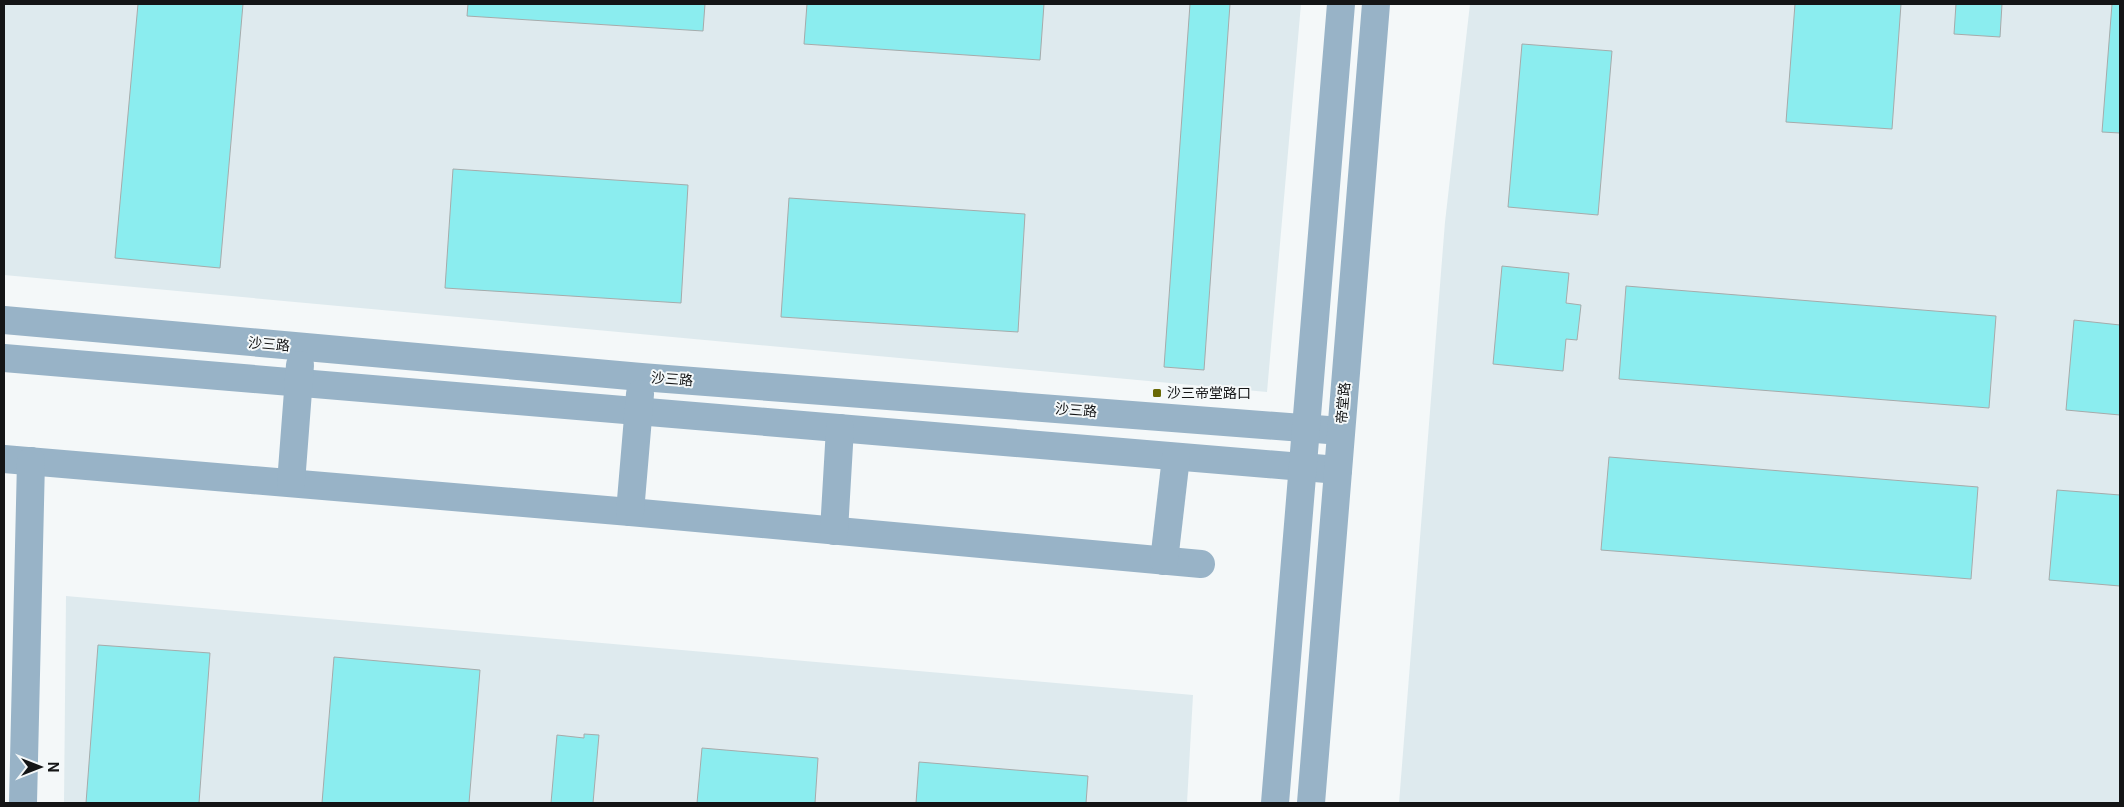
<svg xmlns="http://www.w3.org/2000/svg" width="2124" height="807" viewBox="0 0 2124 807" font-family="Inter,'Noto Sans SC',sans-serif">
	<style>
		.built { fill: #deeaee }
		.building { fill: #8bedef; stroke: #a6abab }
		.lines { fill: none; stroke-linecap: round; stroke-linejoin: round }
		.minor { stroke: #98b3c7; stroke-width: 28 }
		.poi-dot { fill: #696905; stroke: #f4f8f9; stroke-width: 2 }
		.labels { text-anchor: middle; stroke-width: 4; stroke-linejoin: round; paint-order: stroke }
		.street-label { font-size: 14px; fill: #141516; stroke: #f4f8f9 }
		.poi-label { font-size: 14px; fill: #141516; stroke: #f4f8f9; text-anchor: start }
	</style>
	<rect width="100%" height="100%" fill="#f4f8f9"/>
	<!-- built -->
	<g class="built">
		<polygon points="4,4 1301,4 1267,392 4,275"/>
		<polygon points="1470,4 2120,4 2120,803 1399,803 1445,222"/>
		<polygon points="66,596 1193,695 1187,803 64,803"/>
	</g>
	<!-- building -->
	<g class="building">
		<polygon points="138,4 243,4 220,268 115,258"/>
		<polygon points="468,4 705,4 703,31 467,16"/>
		<polygon points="807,4 1044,4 1040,60 804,44"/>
		<polygon points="1190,4 1230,4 1204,370 1164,367"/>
		<polygon points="1795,4 1901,4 1892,129 1786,122"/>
		<polygon points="1956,4 2002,4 2000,37 1954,34"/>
		<polygon points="2112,4 2120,4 2120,133 2102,132"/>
		<polygon points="1522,44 1612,51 1598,215 1508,207"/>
		<polygon points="453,169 688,185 681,303 445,288"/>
		<polygon points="789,198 1025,214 1018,332 781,317"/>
		<polygon points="1502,266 1569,273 1566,303 1581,305 1577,340 1566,339 1563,371 1493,364"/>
		<polygon points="1626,286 1996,316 1989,408 1619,379"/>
		<polygon points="2074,320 2120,325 2120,415 2066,410"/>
		<polygon points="1609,457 1978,487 1971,579 1601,550"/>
		<polygon points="2057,490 2120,495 2120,586 2049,580"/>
		<polygon points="98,645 210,653 199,803 86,803"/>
		<polygon points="334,657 480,670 469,803 322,803"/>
		<polygon points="584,734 599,735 593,803 551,803 557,735 584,738"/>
		<polygon points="702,748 818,758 815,803 697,803"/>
		<polygon points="919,762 1088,776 1086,803 916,803"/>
	</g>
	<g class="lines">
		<!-- minor -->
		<g class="minor">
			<polyline points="4,320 641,377 1341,431"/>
			<polyline points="4,358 1338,470"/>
			<polyline points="4,459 630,512 1201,564"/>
			<polyline points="291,483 300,365"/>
			<polyline points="630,512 640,394"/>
			<polyline points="834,531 840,428"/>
			<polyline points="1164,561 1176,457"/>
			<polyline points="23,803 31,461"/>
			<polyline points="1275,803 1341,4"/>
			<polyline points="1311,803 1376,4"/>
		</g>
	</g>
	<!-- markers -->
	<rect class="poi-dot" x="1152" y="388" width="10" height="10" rx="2.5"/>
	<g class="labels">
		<!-- street labels -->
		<g class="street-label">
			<text transform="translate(269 344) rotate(5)" y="5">沙三路</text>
			<text transform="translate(672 379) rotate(4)" y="5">沙三路</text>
			<text transform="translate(1343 403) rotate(-85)" y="5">帝堂路</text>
			<text transform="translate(1076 410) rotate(4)" y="5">沙三路</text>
		</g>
		<!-- poi labels -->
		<g class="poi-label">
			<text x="1167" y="398">沙三帝堂路口</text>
		</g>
	</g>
	<!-- border -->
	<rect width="2124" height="807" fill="none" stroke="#141516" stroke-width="10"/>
	<!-- north arrow -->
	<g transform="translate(40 767) rotate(90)" stroke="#f4f8f9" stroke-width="4" paint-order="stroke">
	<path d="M0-4L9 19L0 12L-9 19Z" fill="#141516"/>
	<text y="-8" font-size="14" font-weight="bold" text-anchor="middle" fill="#141516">N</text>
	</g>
</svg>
